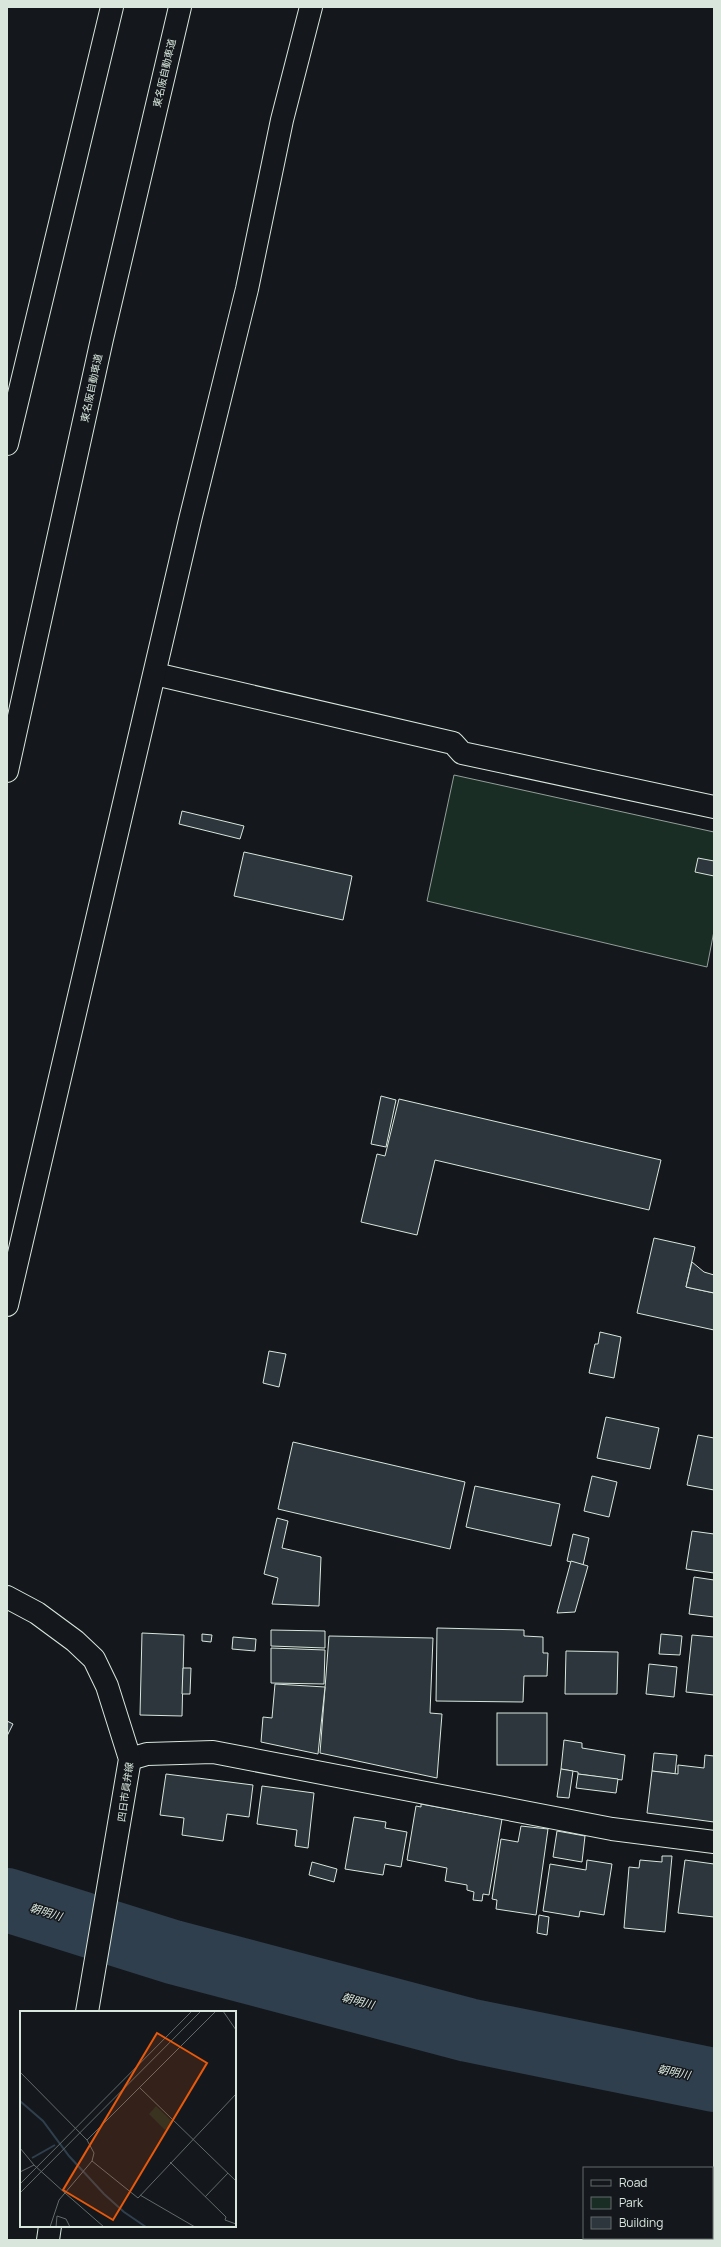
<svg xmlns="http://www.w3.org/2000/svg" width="721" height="2247" viewBox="0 0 721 2247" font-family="Manrope,'Noto Sans JP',sans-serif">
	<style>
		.green { fill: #1a2d24; stroke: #939e99 }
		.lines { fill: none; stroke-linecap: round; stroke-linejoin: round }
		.river { stroke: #2f3f4d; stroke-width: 64 }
		.building { fill: #2c363c; stroke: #d8e6dc }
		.minor-casing { stroke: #d8e6dc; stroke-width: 24 }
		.major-casing { stroke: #d8e6dc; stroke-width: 24 }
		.highway-casing { stroke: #d8e6dc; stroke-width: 24 }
		.minor { stroke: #14181c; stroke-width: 22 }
		.major { stroke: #14181c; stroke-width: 22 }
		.highway { stroke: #14181c; stroke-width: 22 }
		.labels { text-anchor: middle; stroke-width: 3; stroke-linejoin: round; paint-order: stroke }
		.street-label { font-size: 10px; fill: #d8e6dc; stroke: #14181c }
		.water-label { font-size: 11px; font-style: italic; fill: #d8e6dc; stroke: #14181c }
		.inset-river { fill: none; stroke: #2f3f4d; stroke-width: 2 }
		.inset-road { fill: none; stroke: #626a69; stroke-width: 1 }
		.view { fill: #e8590c; fill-opacity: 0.15; stroke: #e8590c; stroke-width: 2 }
		.inset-edge { fill: none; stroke: #d8e6dc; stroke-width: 2 }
	</style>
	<rect width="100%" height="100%" fill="#14181c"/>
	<!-- green -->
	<polygon class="green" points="454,775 714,832 714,931 707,967 427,901"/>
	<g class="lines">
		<!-- river -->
		<polyline class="river" points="7,1900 173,1952 468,2030 714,2080"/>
	</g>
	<!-- building -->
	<g class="building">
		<polygon points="182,811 244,826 240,839 179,824"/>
		<polygon points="244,852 352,876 343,920 234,896"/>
		<polygon points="698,858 714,861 714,876 695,872"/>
		<polygon points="381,1096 396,1100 386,1147 371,1144"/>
		<polygon points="399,1099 661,1160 649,1210 435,1160 417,1235 361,1222 377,1154 385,1156"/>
		<polygon points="654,1238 695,1247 686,1287 714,1293 714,1330 637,1313"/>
		<polygon points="692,1262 704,1272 714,1275 714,1293 686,1287"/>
		<polygon points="600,1332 621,1337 614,1378 589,1373 595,1344 598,1344"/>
		<polygon points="269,1351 286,1354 279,1387 263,1383"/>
		<polygon points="606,1417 659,1428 650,1469 597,1458"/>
		<polygon points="698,1435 714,1438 714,1490 687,1485"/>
		<polygon points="293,1442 465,1482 450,1549 278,1509"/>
		<polygon points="592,1476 617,1482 609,1517 584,1511"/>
		<polygon points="475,1486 560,1504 551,1546 466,1527"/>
		<polygon points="277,1518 288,1521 282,1548 321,1557 319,1606 272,1604 278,1578 264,1574"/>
		<polygon points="692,1531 714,1534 714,1573 686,1569"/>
		<polygon points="573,1534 589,1538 583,1565 567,1561"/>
		<polygon points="571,1561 588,1566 575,1612 557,1613"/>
		<polygon points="694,1577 714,1580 714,1617 689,1614"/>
		<polygon points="437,1628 524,1630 524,1636 543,1637 543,1653 548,1653 547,1676 524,1676 523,1702 436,1701"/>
		<polygon points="271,1630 325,1631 325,1648 271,1646"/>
		<polygon points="142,1633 184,1635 182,1716 140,1715"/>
		<polygon points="202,1634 212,1635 211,1642 202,1641"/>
		<polygon points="661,1634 682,1636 680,1655 659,1654"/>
		<polygon points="692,1635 714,1637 714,1695 686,1692"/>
		<polygon points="329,1636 433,1638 430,1713 442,1714 437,1778 320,1753"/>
		<polygon points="233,1637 256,1639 255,1651 232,1649"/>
		<polygon points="271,1648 325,1650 324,1684 271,1683"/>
		<polygon points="566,1651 618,1652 617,1694 565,1694"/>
		<polygon points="649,1664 677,1667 674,1697 646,1694"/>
		<polygon points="183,1668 191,1668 190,1694 182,1694"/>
		<polygon points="275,1684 325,1687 318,1754 261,1742 263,1717 272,1718"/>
		<rect x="497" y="1713" width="50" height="52"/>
		<polygon points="7,1721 13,1724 7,1736"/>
		<polygon points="564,1740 582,1743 582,1748 625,1755 622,1780 578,1774 578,1772 561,1769"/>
		<polygon points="654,1753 677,1755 675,1774 652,1771"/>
		<polygon points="705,1755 714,1756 714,1822 647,1813 652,1771 678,1774 678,1765 704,1768"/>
		<polygon points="561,1769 573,1771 569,1798 557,1797"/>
		<polygon points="166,1774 253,1785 249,1817 227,1814 223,1841 182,1835 184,1818 160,1815"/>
		<polygon points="578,1774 618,1779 616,1793 576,1788"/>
		<polygon points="262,1786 314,1793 308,1848 295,1846 297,1830 257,1824"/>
		<polygon points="421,1804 502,1819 489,1895 483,1894 482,1901 473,1900 474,1892 467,1890 467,1885 445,1881 447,1868 407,1860 416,1806 421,1807"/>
		<polygon points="354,1817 386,1822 385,1828 407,1832 401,1867 385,1864 383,1875 345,1869"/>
		<polygon points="521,1826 548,1829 536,1915 496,1909 497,1900 492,1899 501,1839 518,1842"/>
		<polygon points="557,1831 585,1836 582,1862 553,1857"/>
		<polygon points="662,1856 672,1856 665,1932 624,1928 629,1867 639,1868 640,1860 662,1862"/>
		<polygon points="587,1860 612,1864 604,1915 580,1911 579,1917 543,1911 550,1864 586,1870"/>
		<polygon points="685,1860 714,1864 714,1917 678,1913"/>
		<polygon points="312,1862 337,1869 334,1882 309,1875"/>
		<polygon points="539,1915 549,1917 547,1935 537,1933"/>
	</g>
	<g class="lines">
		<!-- minor casing -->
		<g class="minor-casing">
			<g id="minor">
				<polyline points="155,674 453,743 462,753 714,807"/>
				<polyline points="7,1305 190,520 247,289 282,120 311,7"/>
				<polyline points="130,1759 147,1754 213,1752 612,1829 714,1842"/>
			</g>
		</g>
		<!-- major casing -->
		<g class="major-casing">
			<g id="major">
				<polyline points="7,1597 37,1613 75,1641 94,1659 107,1686 130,1759 87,2012"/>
				<polyline points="48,2240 50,2226"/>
			</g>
		</g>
		<!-- highway casing -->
		<g class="highway-casing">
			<g id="highway">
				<polyline points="7,444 112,7"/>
				<polyline points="7,771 102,339 180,7"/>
			</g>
		</g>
		<!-- minor -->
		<use href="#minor" class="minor"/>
		<!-- major -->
		<use href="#major" class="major"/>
		<!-- highway -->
		<use href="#highway" class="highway"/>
	</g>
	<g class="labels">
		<!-- street labels -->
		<g class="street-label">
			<text transform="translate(164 73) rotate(-77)" y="4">東名阪自動車道</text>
			<text transform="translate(91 388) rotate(-78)" y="4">東名阪自動車道</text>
			<text transform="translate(125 1792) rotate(-82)" y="4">四日市員弁線</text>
		</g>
		<!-- water labels -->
		<g class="water-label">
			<text transform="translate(46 1912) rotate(17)" y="4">朝明川</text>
			<text transform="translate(358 2001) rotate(15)" y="4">朝明川</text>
			<text transform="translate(674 2072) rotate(12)" y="4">朝明川</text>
		</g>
	</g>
	<!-- overview -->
	<g transform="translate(20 2011)">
		<rect width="216" height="216" fill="#14181c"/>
		<path d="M 136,95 L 153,111 L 145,119 L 129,103 Z" fill="#1a2d24"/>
		<path class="inset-river" d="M 0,90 L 23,110 L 49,145 L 84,183 L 104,201 L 126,216M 12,147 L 35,134"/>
		<path class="inset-road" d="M 203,0 L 216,19M 0,61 L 67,129 L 74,142 L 72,150 L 39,189 L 30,216M 119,76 L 216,170M 67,129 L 196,0M 0,137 L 14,154 L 45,182M 72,150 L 118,187 L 216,83M 150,151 L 206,206 L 205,209 L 216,213M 0,161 L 14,154M 0,173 L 172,0M 0,182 L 181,0M 45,182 L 84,216M 120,184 L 175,216M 185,186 L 208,162M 36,216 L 37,205 L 46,208 L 50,216"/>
		<path class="view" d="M 137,22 L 187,52 L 93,209 L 43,179 Z"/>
		<rect width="216" height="216" class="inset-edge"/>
	</g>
	<!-- border -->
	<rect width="721" height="2247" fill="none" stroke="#d8e6dc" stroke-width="16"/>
	<!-- legend -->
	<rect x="583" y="2167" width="130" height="72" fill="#14181c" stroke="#626a69"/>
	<rect x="591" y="2180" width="20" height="6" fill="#14181c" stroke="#626a69"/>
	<text x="619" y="2187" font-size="12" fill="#d8e6dc">Road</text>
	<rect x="591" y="2197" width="20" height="12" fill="#1a2d24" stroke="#626a69"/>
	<text x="619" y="2207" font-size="12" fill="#d8e6dc">Park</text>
	<rect x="591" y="2217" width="20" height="12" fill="#2c363c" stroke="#626a69"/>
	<text x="619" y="2227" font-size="12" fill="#d8e6dc">Building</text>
</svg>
